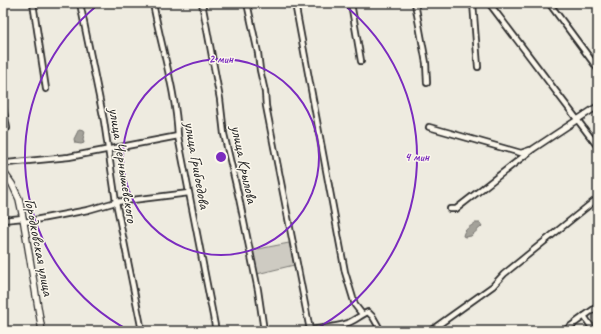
<svg xmlns="http://www.w3.org/2000/svg" width="601" height="334" viewBox="0 0 601 334" font-family="Caveat,sans-serif">
	<style>
		.green { fill: #cecbc2; stroke: #7c7b76 }
		.water { fill: #a4a29a; stroke: #74726e }
		.lines { fill: none; stroke-linecap: round; stroke-linejoin: round }
		.minor-casing { stroke: #2b2b2b; stroke-width: 8 }
		.major-casing { stroke: #2b2b2b; stroke-width: 8 }
		.minor { stroke: #fbf7ec; stroke-width: 4.5 }
		.major { stroke: #fbf7ec; stroke-width: 5.5 }
		.ring { fill: none; stroke: #7b2cbf; stroke-width: 2 }
		.labels { text-anchor: middle; stroke-width: 3; stroke-linejoin: round; paint-order: stroke }
		.street-label { font-size: 16px; fill: #2b2b2b; stroke: #fbf7ec }
		.centre { fill: #7b2cbf; stroke: #fbf7ec; stroke-width: 2 }
		.ring-label { font-size: 12px; text-anchor: middle; font-weight: bold; fill: #7b2cbf; stroke: #fbf7ec; stroke-width: 3; stroke-linejoin: round; paint-order: stroke }
	</style>
	<rect width="100%" height="100%" fill="#eeebe0"/>
	<filter id="ink" filterUnits="userSpaceOnUse"><feTurbulence type="fractalNoise" baseFrequency=".025" numOctaves="2"/><feDisplacementMap in="SourceGraphic" scale="8" xChannelSelector="R" yChannelSelector="G"/><feConvolveMatrix kernelMatrix="1 2 1 2 8 2 1 2 1" color-interpolation-filters="sRGB"/></filter>
	<g filter="url(#ink)">
		<!-- green -->
		<polygon class="green" points="289,243 294,265 257,274 253,250"/>
		<!-- water -->
		<g class="water">
			<polygon points="79,129 84,130 85,132 83,139 84,143 81,144 75,143 74,139"/>
			<path d="M 475,223 L 480,223 L 482,226 L 471,236 L 465,237 L 463,236 C 464,229 470,227 475,223 Z"/>
		</g>
		<g class="lines">
			<!-- minor casing -->
			<g class="minor-casing">
				<g id="minor">
					<polyline points="33,3 46,89"/>
					<polyline points="80,3 104,121 116,202 142,331"/>
					<path d="M 153,3 C 161,47 176,91 178,136 L 216,331"/>
					<polyline points="202,3 220,99 224,134 239,198 258,290 264,331"/>
					<polyline points="247,3 258,53 260,70 265,92 266,106 310,330"/>
					<polyline points="295,3 345,272 355,305 362,314"/>
					<polyline points="351,3 361,61"/>
					<polyline points="415,3 426,63 427,83"/>
					<polyline points="473,3 478,67"/>
					<polyline points="489,3 598,147"/>
					<polyline points="549,3 598,69"/>
					<polyline points="3,107 7,128"/>
					<polyline points="429,127 521,153 530,150"/>
					<polyline points="3,165 7,163 69,157 178,136"/>
					<polyline points="450,209 456,209 533,149 598,106"/>
					<polyline points="3,220 23,218"/>
					<polyline points="24,222 88,210 116,202 189,193"/>
					<polyline points="584,316 594,331"/>
					<path d="M 304,331 C 318,328 334,328 348,323 C 355,320 361,315 368,312 L 373,317 L 381,331"/>
					<polyline points="430,331 493,286 504,274 598,198"/>
					<polyline points="564,331 598,306"/>
				</g>
			</g>
			<!-- major casing -->
			<g class="major-casing">
				<polyline id="major" points="3,171 12,184 19,199 23,218 42,331"/>
			</g>
			<!-- minor -->
			<use href="#minor" class="minor"/>
			<!-- major -->
			<use href="#major" class="major"/>
		</g>
	</g>
	<!-- distance rings -->
	<g class="ring">
		<circle cx="221" cy="157" r="98"/>
		<path d="M130 331A196 196 0 0 1 99 4M343 4A196 196 0 0 1 312 331"/>
	</g>
	<g class="labels">
		<!-- street labels -->
		<g class="street-label">
			<text transform="translate(245 164) rotate(78)" y="6">улица Крылова</text>
			<text transform="translate(124 165) rotate(81)" y="6">улица Чернышевского</text>
			<text transform="translate(198 165) rotate(80)" y="6">улица Грибоедова</text>
			<text transform="translate(40 247) rotate(79)" y="6">Городковская улица</text>
		</g>
	</g>
	<circle cx="221" cy="157" r="6" class="centre"/>
	<g class="ring-label">
		<text x="221" y="63">2 мин</text>
		<text x="417" y="161">4 мин</text>
	</g>
	<!-- margin -->
	<rect width="601" height="334" fill="none" stroke="#fbf7ec" stroke-width="16"/>
	<rect x="8" y="8" width="585" height="318" fill="none" stroke="#2b2b2b" stroke-width="1.5" filter="url(#ink)"/>
</svg>
